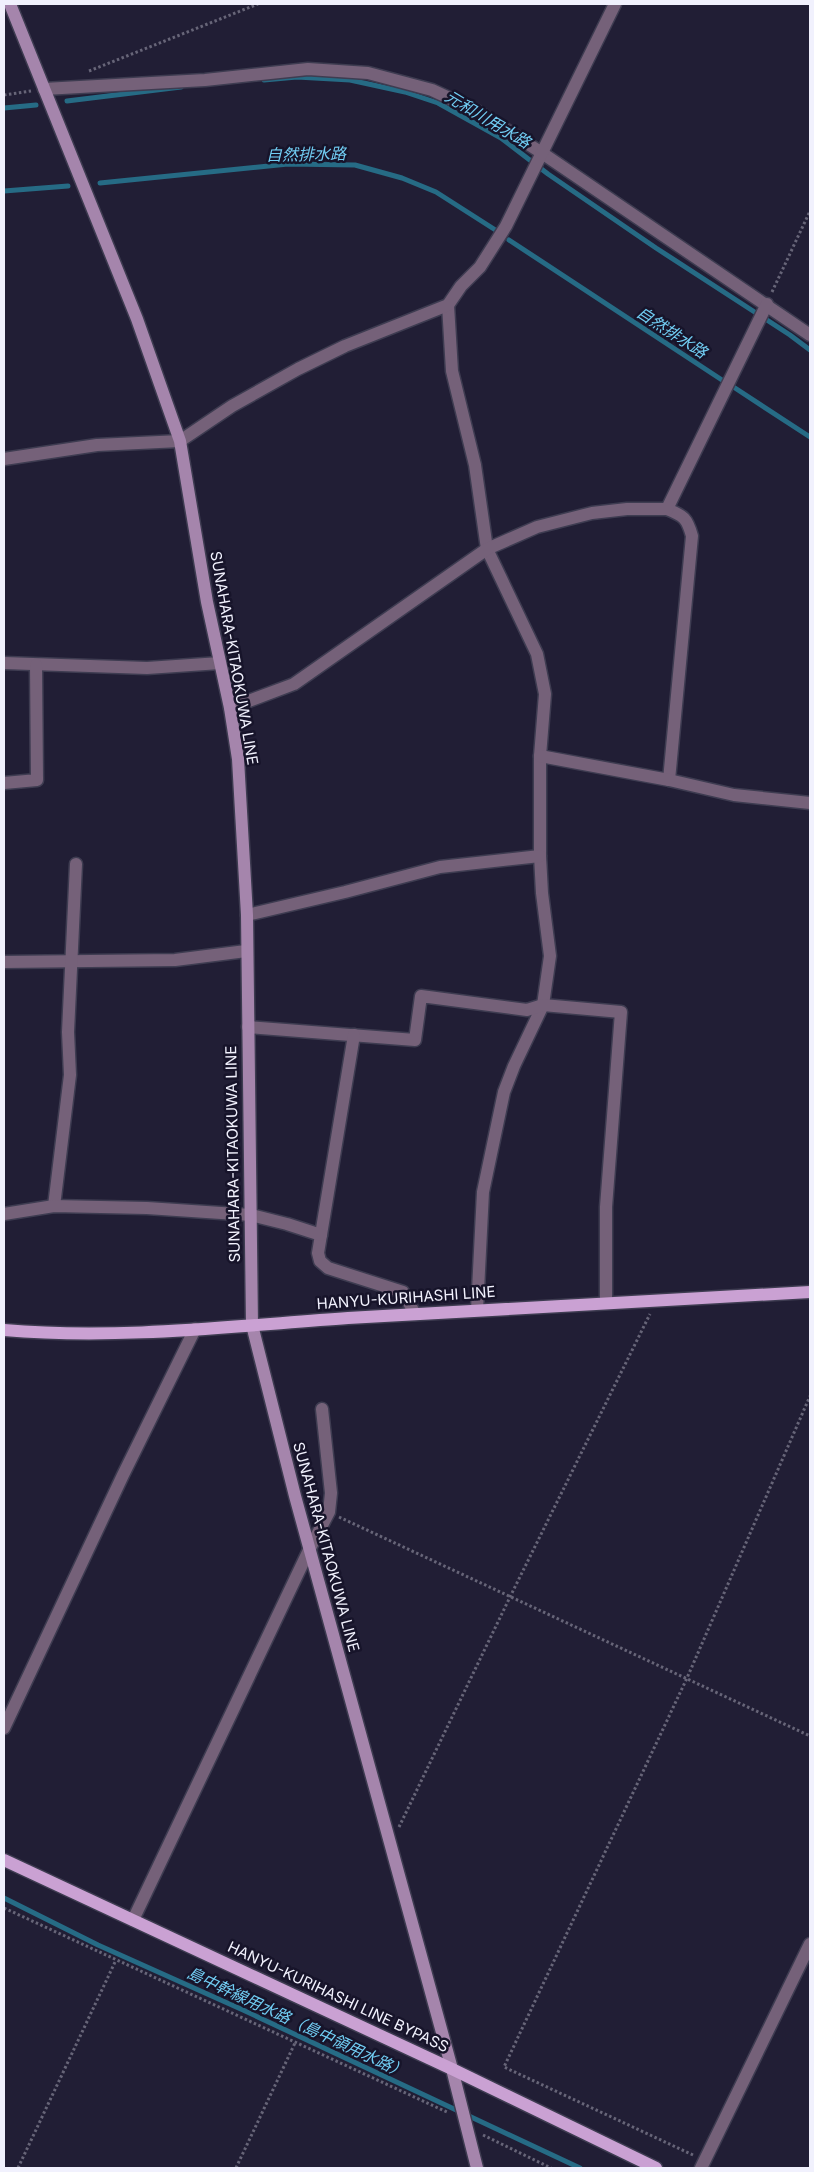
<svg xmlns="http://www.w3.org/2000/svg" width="814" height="2172" viewBox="0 0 814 2172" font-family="Inter,'Noto Sans JP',sans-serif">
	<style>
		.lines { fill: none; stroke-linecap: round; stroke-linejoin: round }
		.stream { stroke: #266b85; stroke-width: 5 }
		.minor-casing { stroke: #3e3c51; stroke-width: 15 }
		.secondary-casing { stroke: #3e3c51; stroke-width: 15 }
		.primary-casing { stroke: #3e3c51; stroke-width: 15 }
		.path { stroke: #676578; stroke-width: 3; stroke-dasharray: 2.5 2.5; stroke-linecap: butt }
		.minor { stroke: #756179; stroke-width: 12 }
		.secondary { stroke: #a585ac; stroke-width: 12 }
		.primary { stroke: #caa1d3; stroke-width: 12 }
		.labels { text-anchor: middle; stroke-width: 5; stroke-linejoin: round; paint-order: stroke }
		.street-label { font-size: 15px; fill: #f1f1fd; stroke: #17142a }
		.water-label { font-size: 16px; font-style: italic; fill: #71cdf3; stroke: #17142a }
	</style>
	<rect width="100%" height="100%" fill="#211e35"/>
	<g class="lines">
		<!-- stream -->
		<g class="stream">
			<polyline points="264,80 297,77 350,80 405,92 438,103 501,138 548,174 656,248 790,335 810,350"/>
			<polyline points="67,101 181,87"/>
			<polyline points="4,108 36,105"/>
			<polyline points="100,183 288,164 355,165 402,178 436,192 497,231"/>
			<polyline points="4,191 68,186"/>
			<polyline points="509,240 722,380"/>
			<polyline points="735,388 810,437"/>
			<polyline points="4,1898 98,1945 243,2010 580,2168"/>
		</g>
		<!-- minor casing -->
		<g class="minor-casing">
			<g id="minor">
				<polyline points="44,89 205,80 308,69 368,73 432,90 477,111 542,153 810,335"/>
				<polyline points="448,305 452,371 475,465 487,549 537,654 545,694 540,756 540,856 542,893 550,956 543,1005 514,1066 504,1092 483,1192 477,1310"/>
				<polyline points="4,459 97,445 180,441 232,406 298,369 345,346 448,305 461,286 480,267 506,226 615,4"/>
				<path d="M 667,509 C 684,516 687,518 692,536 L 669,780"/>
				<polyline points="4,663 147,668 220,663"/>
				<polyline points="230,708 294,684 487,549 537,527 592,513 627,509 667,509 767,304"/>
				<polyline points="540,756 669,780 734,795 810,803"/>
				<polyline points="4,783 37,780 36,665"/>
				<polyline points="247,915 345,892 440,867 540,856"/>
				<polyline points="4,962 175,960 246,951"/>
				<polyline points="248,1027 415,1040 421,996 527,1010 543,1005 621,1012 606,1207 606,1303"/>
				<polyline points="354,1035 318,1253 320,1261 328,1268 403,1292 415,1314"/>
				<polyline points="54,1206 70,1075 68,1032 76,864"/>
				<polyline points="4,1214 54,1206 147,1208 251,1215 287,1224 321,1235"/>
				<polyline points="4,1728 123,1475 195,1329"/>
				<polyline points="133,1920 309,1550 329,1512 331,1493 322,1409"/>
				<polyline points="701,2168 810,1944"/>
			</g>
		</g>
		<!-- secondary casing -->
		<g class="secondary-casing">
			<polyline id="secondary" points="10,4 137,319 180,441 207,602 230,708 238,759 247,915 252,1325 295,1496 452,2069 477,2168"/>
		</g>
		<!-- primary casing -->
		<g class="primary-casing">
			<g id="primary">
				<path d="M 4,1330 C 118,1340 234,1326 348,1318 C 502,1308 656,1300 810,1292"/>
				<polyline points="4,1860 452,2069 656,2168"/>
			</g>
		</g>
		<!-- path -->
		<g class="path">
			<polyline points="89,71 258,4"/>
			<polyline points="4,95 31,91"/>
			<polyline points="772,292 810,211"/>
			<polyline points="339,1517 810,1736"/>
			<polyline points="399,1827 510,1597 650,1314"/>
			<polyline points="4,1908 449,2113"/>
			<polyline points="483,2135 551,2168"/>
			<polyline points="693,2155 504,2067 687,1678 810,1396"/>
			<polyline points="18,2168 116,1960"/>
			<polyline points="236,2168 295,2043"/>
		</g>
		<!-- minor -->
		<use href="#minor" class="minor"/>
		<!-- secondary -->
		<use href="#secondary" class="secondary"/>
		<!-- primary -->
		<use href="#primary" class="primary"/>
	</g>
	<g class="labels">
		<!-- street labels -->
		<g class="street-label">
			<text transform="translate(234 658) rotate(80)" y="5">SUNAHARA-KITAOKUWA LINE</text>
			<text transform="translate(233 1154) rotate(-91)" y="5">SUNAHARA-KITAOKUWA LINE</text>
			<text transform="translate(406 1298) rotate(-4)" y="5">HANYU-KURIHASHI LINE</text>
			<text transform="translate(326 1547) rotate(75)" y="5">SUNAHARA-KITAOKUWA LINE</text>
			<text transform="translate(338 1997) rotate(25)" y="5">HANYU-KURIHASHI LINE BYPASS</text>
		</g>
		<!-- water labels -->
		<g class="water-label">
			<text transform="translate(488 119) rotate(31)" y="6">元和川用水路</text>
			<text transform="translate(306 154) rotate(-1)" y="6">自然排水路</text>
			<text transform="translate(672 332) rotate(33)" y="6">自然排水路</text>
			<text transform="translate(297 2022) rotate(25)" y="6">島中幹線用水路（島中領用水路）</text>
		</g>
	</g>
	<!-- border -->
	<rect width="814" height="2172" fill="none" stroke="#f1f1fd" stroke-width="10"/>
</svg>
